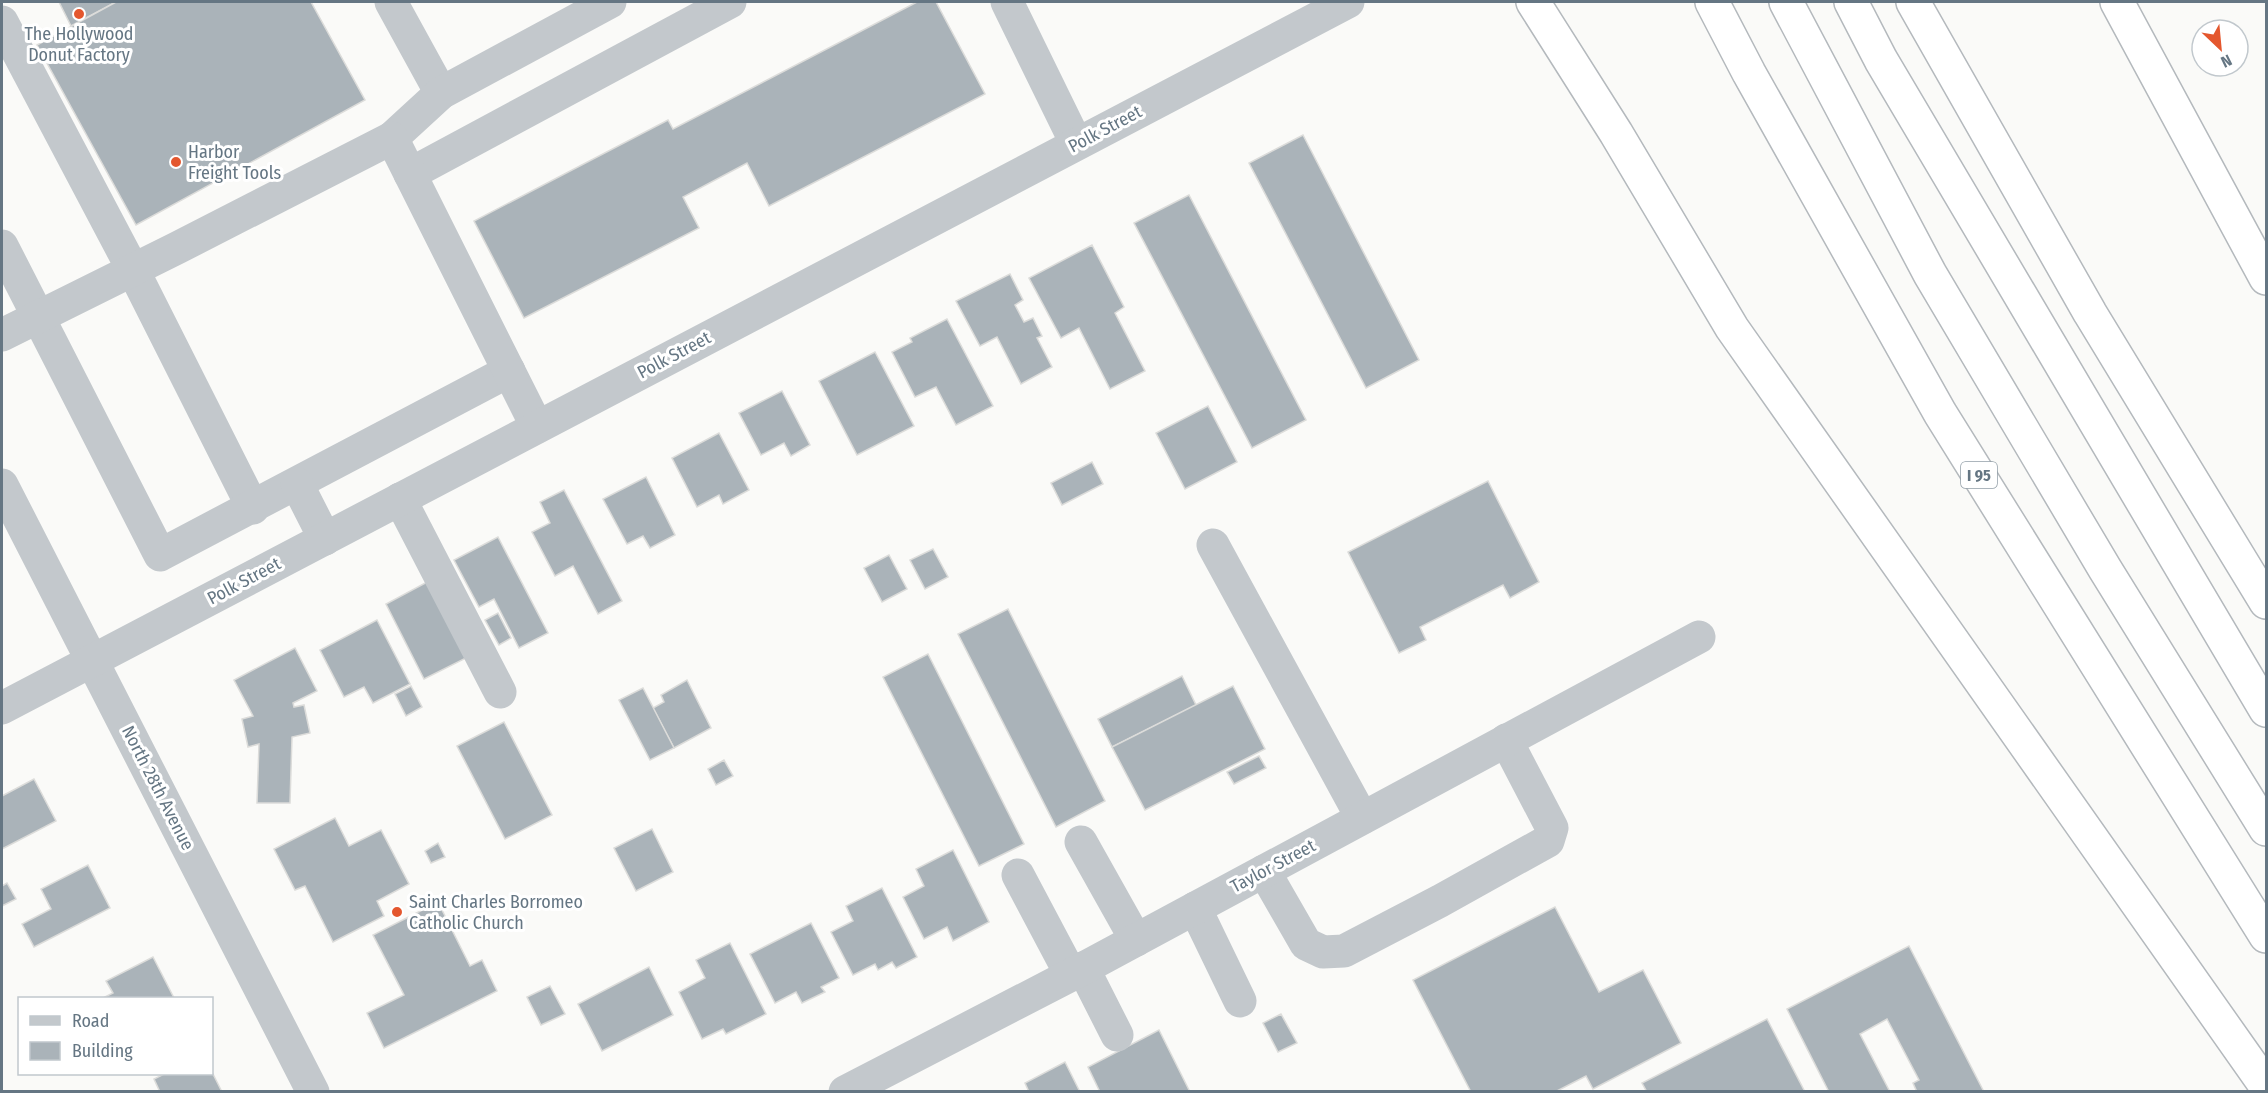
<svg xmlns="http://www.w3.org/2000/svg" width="2268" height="1093" viewBox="0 0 2268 1093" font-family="'Fira Sans Condensed',sans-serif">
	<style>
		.building { fill: #aab3b9; stroke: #dcdcda; stroke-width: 1.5 }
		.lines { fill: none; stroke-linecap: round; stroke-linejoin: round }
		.highway-casing { stroke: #b4b9bd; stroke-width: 36 }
		.minor { stroke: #c3c8cc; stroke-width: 33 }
		.highway { stroke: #fff; stroke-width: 33 }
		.poi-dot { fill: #e4572e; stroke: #fff; stroke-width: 2 }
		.labels { text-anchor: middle; stroke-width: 6; stroke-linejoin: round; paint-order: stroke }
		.shield { fill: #fff; stroke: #939fa8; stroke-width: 1.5 }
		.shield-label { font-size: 16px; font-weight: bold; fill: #657683 }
		.poi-label { font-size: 18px; fill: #657683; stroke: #fff; text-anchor: start }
		.street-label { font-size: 18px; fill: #657683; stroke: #fff }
	</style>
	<rect width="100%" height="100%" fill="#fafaf8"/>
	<!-- building -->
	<g class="building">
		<polygon points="59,2 116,2 71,26"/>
		<polygon points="116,2 311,2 365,100 136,225 37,45"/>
		<polygon points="917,2 936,2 985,94 769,206 747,163 683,197 699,228 524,318 474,221 668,120 673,129"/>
		<polygon points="1303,135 1419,360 1366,388 1249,163"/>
		<polygon points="1189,195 1306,420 1252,448 1134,223"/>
		<polygon points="1092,245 1124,307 1115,313 1145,371 1110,389 1079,328 1061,338 1029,278"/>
		<polygon points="1010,274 1023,300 1015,305 1024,322 1033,318 1042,336 1037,338 1052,367 1021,384 997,337 980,346 956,301"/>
		<polygon points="947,319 993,406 956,425 936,387 915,397 892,352 912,342 910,338"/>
		<polygon points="875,352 914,426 857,455 819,381"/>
		<polygon points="782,391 810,445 791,456 784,443 761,455 739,413"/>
		<polygon points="1208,406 1237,462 1185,489 1156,433"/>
		<polygon points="719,433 749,490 723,504 719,495 697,507 672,458"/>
		<polygon points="1092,462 1103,484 1062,505 1051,483"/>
		<polygon points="646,477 675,535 650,548 643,536 627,544 603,499"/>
		<polygon points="1488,481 1539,582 1510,598 1503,585 1420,627 1426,640 1399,653 1348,552"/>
		<polygon points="564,490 622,601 598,614 573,566 555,576 532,532 550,523 540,502"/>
		<polygon points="498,537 548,633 519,648 494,599 479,607 454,560"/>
		<polygon points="933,549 948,577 925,589 910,560"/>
		<polygon points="889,555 907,589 882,602 864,568"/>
		<polygon points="429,581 468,657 424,679 386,604"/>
		<polygon points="1008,609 1105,801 1056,827 958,634"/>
		<polygon points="498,613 511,638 499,645 485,620"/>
		<polygon points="377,620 410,684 373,703 364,687 344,697 320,650"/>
		<polygon points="295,648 317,691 293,703 294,707 304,705 310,733 292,737 290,803 257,803 259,744 248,747 242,719 253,716 234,680"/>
		<polygon points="928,654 1024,844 979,866 883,677"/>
		<polygon points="1182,676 1196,705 1112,747 1098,719"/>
		<polygon points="687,680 711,728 674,748 653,708 664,702 661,695"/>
		<polygon points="411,686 422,707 406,716 395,694"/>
		<polygon points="1233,686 1265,749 1145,810 1112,747"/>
		<polygon points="643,688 674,748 650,760 619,700"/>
		<polygon points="504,722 552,815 505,839 457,746"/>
		<polygon points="1259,756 1266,768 1234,784 1227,772"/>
		<polygon points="724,760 733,776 716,785 708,769"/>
		<polygon points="34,779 56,821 2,849 2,796"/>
		<polygon points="335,818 349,846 381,830 409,884 377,901 384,916 333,942 305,886 295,890 274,849"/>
		<polygon points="652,829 673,872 636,891 614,848"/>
		<polygon points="438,843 445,857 431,863 425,851"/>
		<polygon points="953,850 989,922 953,941 947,927 924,939 903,897 924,886 916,869"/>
		<polygon points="88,865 110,908 34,947 22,924 51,909 41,889"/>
		<polygon points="7,883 16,899 2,906 2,886"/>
		<polygon points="882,888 917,957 896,968 892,962 878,970 875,964 853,975 831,932 853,921 846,906"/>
		<polygon points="438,902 470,966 482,960 497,991 384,1048 367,1013 404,995 373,935"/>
		<polygon points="1555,907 1599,992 1643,970 1681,1043 1593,1089 1586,1076 1555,1092 1471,1092 1413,980"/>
		<polygon points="811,923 839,978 821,987 825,992 802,1003 796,992 775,1003 750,954"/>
		<polygon points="730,943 766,1014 726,1034 723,1029 702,1039 679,992 705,978 696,960"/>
		<polygon points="1909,946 1984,1092 1917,1092 1913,1083 1919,1080 1887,1019 1860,1034 1890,1092 1829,1092 1787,1009"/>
		<polygon points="153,957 174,998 103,998 113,993 106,981"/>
		<polygon points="649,967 673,1015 602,1051 578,1004"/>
		<polygon points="550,986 565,1014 541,1025 527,997"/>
		<polygon points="1281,1014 1297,1043 1278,1052 1263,1023"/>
		<polygon points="1767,1019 1805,1092 1647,1092 1642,1083"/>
		<polygon points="1159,1030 1190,1092 1100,1092 1088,1067"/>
		<polygon points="1065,1062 1080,1092 1029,1092 1025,1083"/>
		<polygon points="212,1072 222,1092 160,1092 154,1079 164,1074"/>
	</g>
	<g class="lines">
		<!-- highway casing -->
		<g class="highway-casing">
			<g id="highway">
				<polyline points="1533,2 1616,133 1732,328 2266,1086"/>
				<polyline points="1712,2 1749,73 1940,413 2266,936"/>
				<polyline points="1786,2 1930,274 2105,569 2266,829"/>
				<polyline points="1851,2 1881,60 2266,710"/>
				<polyline points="1913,2 2090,313 2266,602"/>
				<polyline points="2117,2 2266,278"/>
			</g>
		</g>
		<!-- minor -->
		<g class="minor">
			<polyline points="391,2 441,93"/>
			<polyline points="1007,2 1076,143"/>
			<polyline points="2,22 133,270 253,508"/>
			<polyline points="392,138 441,93 610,2"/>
			<polyline points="410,174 730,2"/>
			<polyline points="2,246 160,555 509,371"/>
			<polyline points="2,335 177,248 392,138 537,427"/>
			<polyline points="297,484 325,539"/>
			<polyline points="2,485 313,1092"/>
			<polyline points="400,499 500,692"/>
			<polyline points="1213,545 1362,818"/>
			<polyline points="2,708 1348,2"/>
			<polyline points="1081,842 1136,940"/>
			<polyline points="1264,871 1306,944 1323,952 1344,951 1440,901 1548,841 1552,828 1506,740"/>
			<polyline points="1018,875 1071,975"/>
			<polyline points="1195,908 1240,1001"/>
			<polyline points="1083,968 1117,1035"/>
			<polyline points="845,1092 1071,975 1699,637"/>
		</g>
		<!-- highway -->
		<use href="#highway" class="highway"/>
	</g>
	<!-- markers -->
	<g class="poi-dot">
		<circle cx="79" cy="14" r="6"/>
		<circle cx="176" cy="162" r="6"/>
		<circle cx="397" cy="912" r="6"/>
	</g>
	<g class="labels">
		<!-- shield labels -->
		<rect class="shield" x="1961" y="462" width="36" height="26" rx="4.5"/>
		<g class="shield-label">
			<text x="1979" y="481">I 95</text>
		</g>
		<!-- poi labels -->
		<g class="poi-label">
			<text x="79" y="40" text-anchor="middle">The Hollywood<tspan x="79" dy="21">Donut Factory</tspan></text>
			<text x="188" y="158">Harbor<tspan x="188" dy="21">Freight Tools</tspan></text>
			<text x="409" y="908">Saint Charles Borromeo<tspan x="409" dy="21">Catholic Church</tspan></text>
		</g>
		<!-- street labels -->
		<g class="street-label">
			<text transform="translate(1105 129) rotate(-28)" y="6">Polk Street</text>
			<text transform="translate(674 355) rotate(-28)" y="6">Polk Street</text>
			<text transform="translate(244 581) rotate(-28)" y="6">Polk Street</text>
			<text transform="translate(158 788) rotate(63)" y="6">North 28th Avenue</text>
			<text transform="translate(1273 866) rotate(-28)" y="6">Taylor Street</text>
		</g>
	</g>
	<!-- border -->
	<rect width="2268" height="1093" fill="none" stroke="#657683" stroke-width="6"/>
	<!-- legend -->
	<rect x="18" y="997" width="195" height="78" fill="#ffffff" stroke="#c1c8cd" stroke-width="1.5"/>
	<rect x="30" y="1016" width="30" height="9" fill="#c3c8cc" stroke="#c1c8cd" stroke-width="1.5"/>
	<text x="72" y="1027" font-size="18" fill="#657683">Road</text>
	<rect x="30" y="1042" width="30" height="18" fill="#aab3b9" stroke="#c1c8cd" stroke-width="1.5"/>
	<text x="72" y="1057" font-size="18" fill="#657683">Building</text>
	<!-- north arrow -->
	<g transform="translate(2220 48) rotate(154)"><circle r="28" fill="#ffffff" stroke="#c1c8cd" stroke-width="1.5"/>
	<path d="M0-4.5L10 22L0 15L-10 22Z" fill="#e4572e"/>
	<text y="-9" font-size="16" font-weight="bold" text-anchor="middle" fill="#657683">N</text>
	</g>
</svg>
